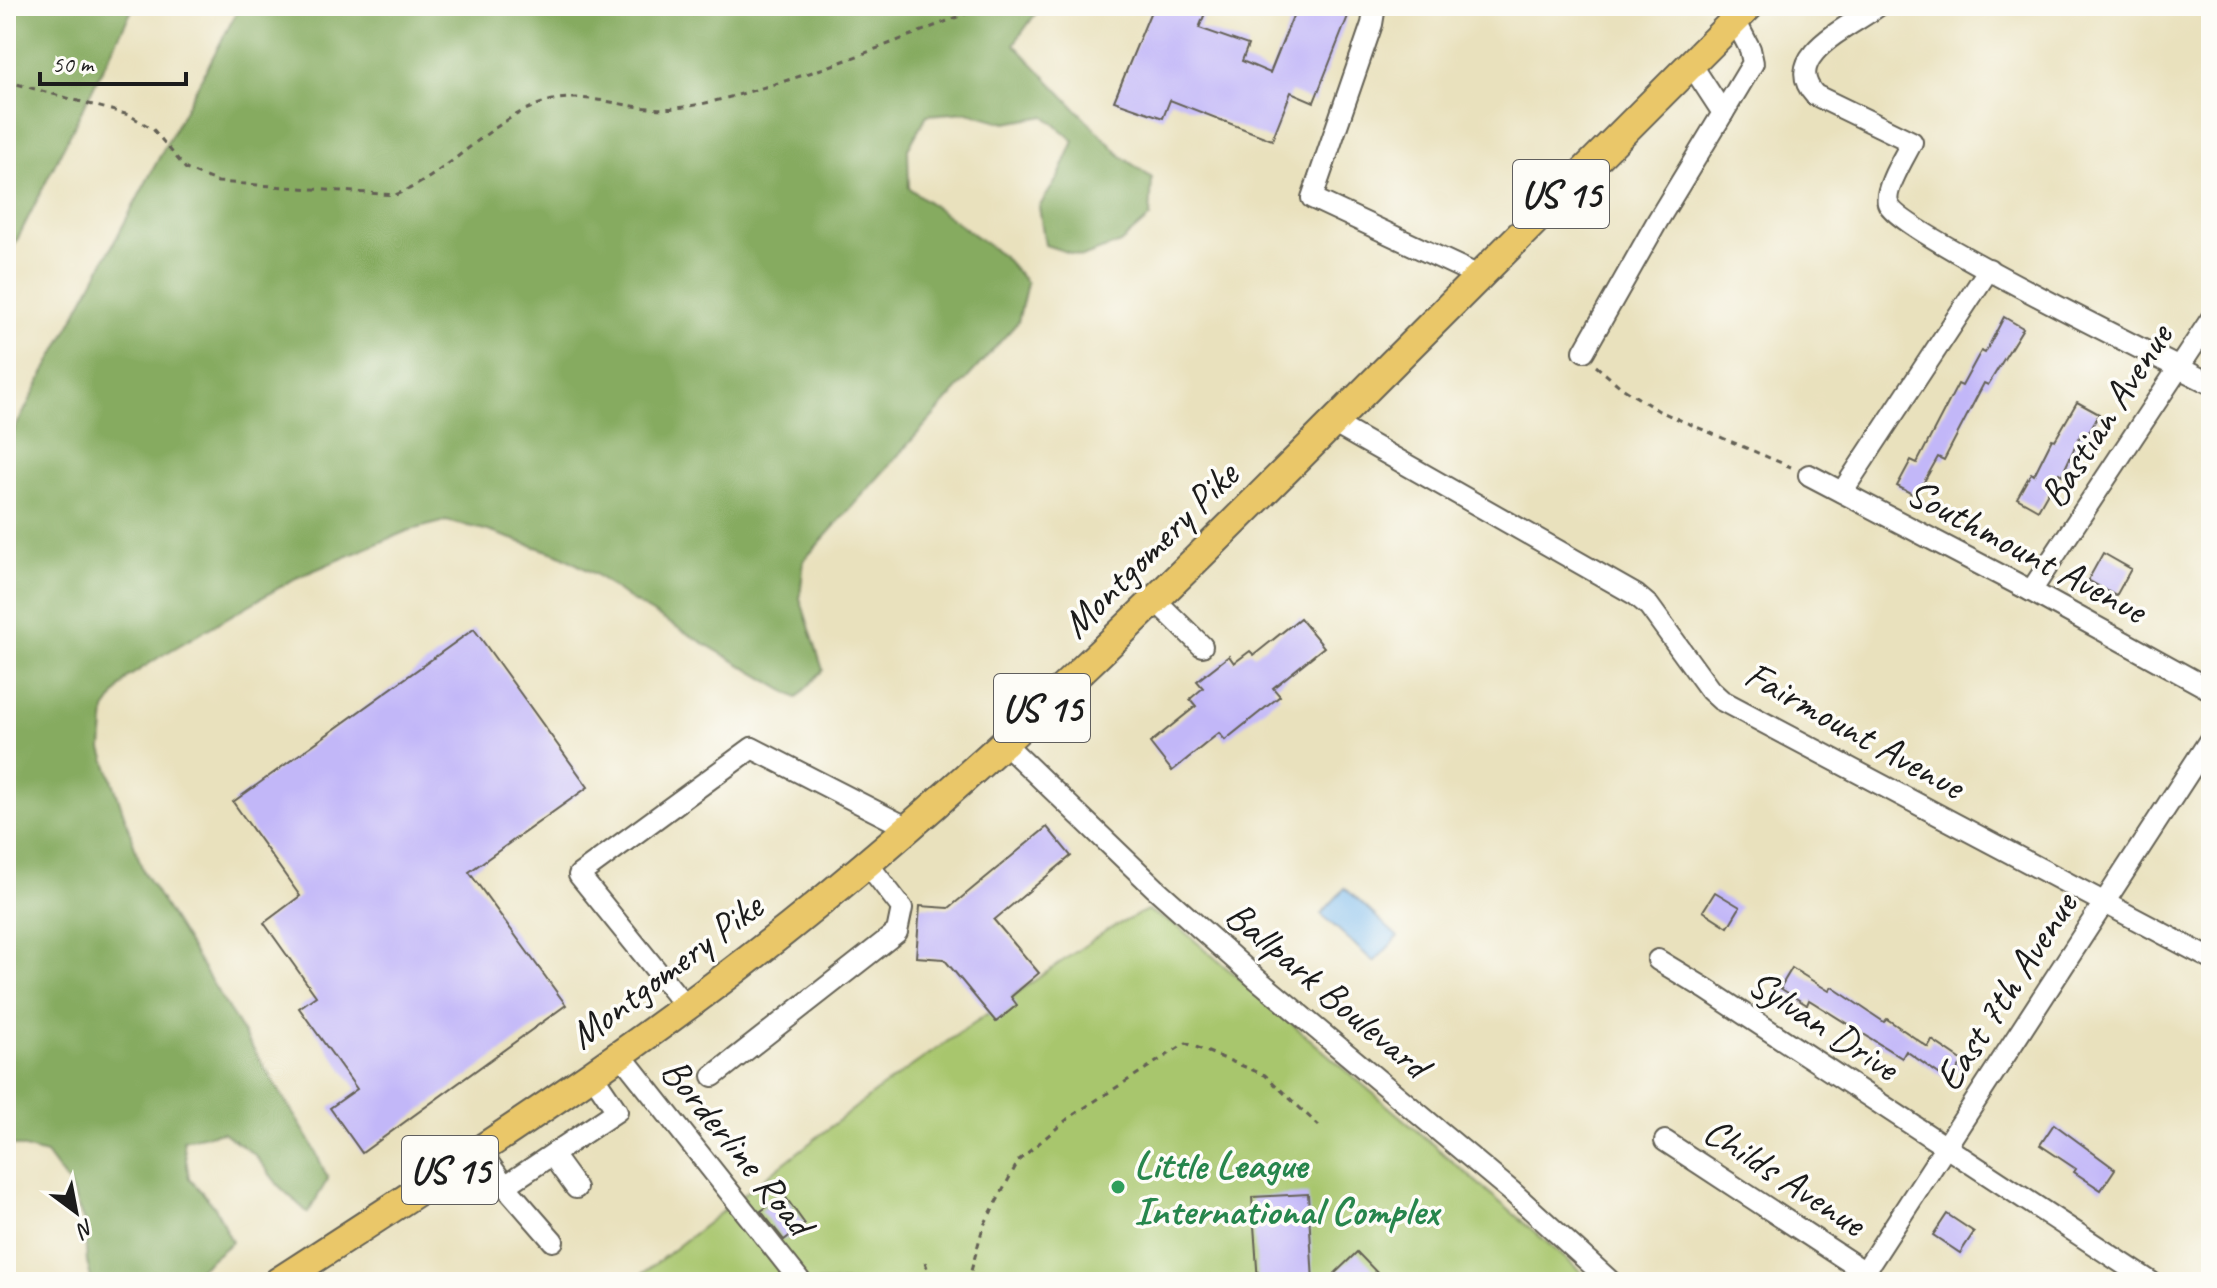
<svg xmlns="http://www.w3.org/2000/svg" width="2217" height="1288" viewBox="0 0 2217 1288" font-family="Caveat,sans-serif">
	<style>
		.green { fill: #a8c66d; stroke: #627144; stroke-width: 2 }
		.forest { fill: #86ab60; stroke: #51643e; stroke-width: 2 }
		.water { fill: #77b8ec; stroke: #4a6a84; stroke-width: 2 }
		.building { fill: #c2b7f8 }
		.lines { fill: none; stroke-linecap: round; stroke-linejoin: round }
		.minor-casing { stroke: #646154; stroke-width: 24 }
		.highway-casing { stroke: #646154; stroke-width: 32 }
		.path { stroke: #646154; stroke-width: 3; stroke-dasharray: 6 6; stroke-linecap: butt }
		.minor { stroke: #fff; stroke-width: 20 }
		.highway { stroke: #eac769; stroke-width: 28 }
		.leisure-dot { fill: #2e9e5b; stroke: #fdfcf7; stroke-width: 3 }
		.labels { text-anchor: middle; stroke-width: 7; stroke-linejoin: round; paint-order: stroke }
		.shield { fill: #fdfcf7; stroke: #605f5e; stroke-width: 2 }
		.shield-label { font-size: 38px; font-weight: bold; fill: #1c1c1c }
		.street-label { font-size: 40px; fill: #1c1c1c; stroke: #fdfcf7 }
		.leisure-label { font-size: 40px; font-weight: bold; fill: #27864d; stroke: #fdfcf7; text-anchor: start }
	</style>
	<rect width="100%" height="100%" fill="#fdfcf7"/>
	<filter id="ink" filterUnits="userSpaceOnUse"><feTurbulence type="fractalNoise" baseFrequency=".0125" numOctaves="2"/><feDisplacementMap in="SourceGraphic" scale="16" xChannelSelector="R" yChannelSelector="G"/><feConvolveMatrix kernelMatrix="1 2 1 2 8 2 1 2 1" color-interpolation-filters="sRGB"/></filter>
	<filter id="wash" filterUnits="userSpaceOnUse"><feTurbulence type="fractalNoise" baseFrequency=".006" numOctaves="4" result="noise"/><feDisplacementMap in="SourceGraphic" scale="32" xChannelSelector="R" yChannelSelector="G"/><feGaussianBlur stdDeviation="1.8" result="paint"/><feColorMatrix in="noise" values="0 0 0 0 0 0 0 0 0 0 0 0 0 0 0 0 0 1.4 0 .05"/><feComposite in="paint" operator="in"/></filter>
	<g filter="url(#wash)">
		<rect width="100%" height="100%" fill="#e9e1bd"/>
		<!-- green -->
		<polygon class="green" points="1147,910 1179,927 1593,1282 632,1282 875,1092 1107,930"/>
		<!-- forest -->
		<g class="forest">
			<polygon points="6,6 134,6 6,262"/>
			<polygon points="240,6 1041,6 1014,44 1121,156 1152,178 1150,217 1120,243 1082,257 1045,245 1039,207 1059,176 1074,141 1045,116 1006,123 967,112 927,115 908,149 909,188 1003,256 1027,283 1018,322 804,560 800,598 823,670 797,698 627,598 595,574 560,555 485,530 446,521 407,531 296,578 161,656 127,678 105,710 102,749 143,871 312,1144 328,1179 308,1213 279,1186 255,1155 223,1132 183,1140 189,1178 215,1207 232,1242 183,1282 92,1282 87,1262 84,1222 69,1185 46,1154 6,1143 6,445"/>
		</g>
		<!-- water -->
		<polygon class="water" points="1345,888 1398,937 1374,962 1321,914"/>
		<g id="blocks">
			<!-- building -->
			<g class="building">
				<polygon points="1153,6 1208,6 1199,28 1248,45 1242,61 1270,73 1297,6 1352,6 1314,102 1291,92 1272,140 1170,100 1163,118 1114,101"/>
				<polygon points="2004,317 2023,328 1988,385 1984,383 1944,460 1938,457 1916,496 1897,486 1911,460 1917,463 1958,384 1962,386 1981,351 1985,353"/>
				<polygon points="2077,402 2099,414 2085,439 2080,436 2062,475 2059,473 2038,510 2017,498 2031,473 2034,475 2052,439 2055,440"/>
				<polygon points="2103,553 2131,569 2116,596 2088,580"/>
				<polygon points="1300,618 1324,647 1273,688 1280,696 1225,740 1219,733 1172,771 1150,743 1196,706 1190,699 1203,688 1197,681 1229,656 1234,663 1250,651 1254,655"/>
				<polygon points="474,629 588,787 469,872 566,1005 362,1153 330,1108 357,1089 299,1008 316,996 264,923 300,896 233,802"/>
				<polygon points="1047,827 1071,856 994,920 1039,973 1011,997 1017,1005 996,1022 944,959 916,957 920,906 949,908"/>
				<polygon points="1715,892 1740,907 1728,927 1703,911"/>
				<polygon points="1792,968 1829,991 1832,987 1884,1022 1887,1019 1928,1047 1932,1040 1963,1061 1949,1081 1906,1051 1902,1058 1809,1000 1807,1005 1780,988"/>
				<polygon points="2054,1124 2115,1169 2101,1190 2074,1172 2076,1169 2040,1145"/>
				<polygon points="1308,1194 1313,1282 1258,1282 1252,1197"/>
				<polygon points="784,1195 805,1224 784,1240 761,1211"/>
				<polygon points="1947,1214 1974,1232 1960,1253 1933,1235"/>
				<polygon points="1357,1252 1386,1282 1326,1282"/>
			</g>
		</g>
	</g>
	<g filter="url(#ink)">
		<use href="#blocks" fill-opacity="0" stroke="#646154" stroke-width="2"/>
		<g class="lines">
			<!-- minor casing -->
			<g class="minor-casing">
				<g id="minor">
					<polyline points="1375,6 1372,24 1312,198 1479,276"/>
					<path d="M 1878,6 C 1852,26 1779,56 1815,95 L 1912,142 C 1905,156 1884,189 1888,203 C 1896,230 2168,362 2211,384"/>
					<polyline points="1723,113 1753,63 1750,49 1735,20"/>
					<polyline points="1584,351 1658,220 1723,113 1691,64"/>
					<polyline points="1333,423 1636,595 1649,606 1710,690 1721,700 2211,959"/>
					<polyline points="1809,475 2031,591 2211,690"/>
					<polyline points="1842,492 1989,269"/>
					<polyline points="2031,591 2211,319"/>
					<polyline points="1156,601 1202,646"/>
					<polyline points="1004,743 1155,888 1257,979 1511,1191 1611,1282"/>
					<polyline points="1658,960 1706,989 2151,1282"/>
					<polyline points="686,1007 579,875 752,748 908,828"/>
					<polyline points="620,1054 801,1282"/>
					<polyline points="713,1076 897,932 902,908 867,863"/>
					<polyline points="1665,1141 1865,1272"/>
					<polyline points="480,1151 505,1186 617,1111 592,1074"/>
					<polyline points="552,1155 576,1188"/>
					<polyline points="505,1186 553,1241"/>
					<polyline points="1858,1282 2211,738"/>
				</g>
			</g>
			<!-- highway casing -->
			<g class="highway-casing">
				<path id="highway" d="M 278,1282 C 462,1163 648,1044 817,905 C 997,758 1162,595 1326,430 C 1467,289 1608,147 1749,6"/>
			</g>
			<!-- path -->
			<g class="path">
				<path d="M 6,81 L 129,115 L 153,129 L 186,169 L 218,182 L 395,195 C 451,174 489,118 549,101 C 590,90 634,113 675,108 C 704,105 731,97 758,89 C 836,67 910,35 986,6"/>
				<polyline points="1596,366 1622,388 1659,411 1791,467"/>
				<polyline points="925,1262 932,1282"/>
				<polyline points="968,1282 983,1227 1019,1160 1070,1117 1186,1043 1265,1075 1319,1126"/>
			</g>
			<!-- minor -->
			<use href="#minor" class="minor"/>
			<!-- highway -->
			<use href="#highway" class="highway"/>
		</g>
	</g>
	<!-- markers -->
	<circle class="leisure-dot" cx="1118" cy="1187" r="8"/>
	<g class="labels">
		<!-- shield labels -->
		<g class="shield">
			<rect x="1513" y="160" width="96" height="68" rx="6"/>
			<rect x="994" y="674" width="96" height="68" rx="6"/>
			<rect x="402" y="1136" width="96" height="68" rx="6"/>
		</g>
		<g class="shield-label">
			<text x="1561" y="207">US 15</text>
			<text x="1042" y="721">US 15</text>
			<text x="450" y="1183">US 15</text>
		</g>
		<!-- street labels -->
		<g class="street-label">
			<text transform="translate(2105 415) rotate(-57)" y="14">Bastian Avenue</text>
			<text transform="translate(1149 549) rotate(-45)" y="14">Montgomery Pike</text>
			<text transform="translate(2027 550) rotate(28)" y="14">Southmount Avenue</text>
			<text transform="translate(1855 729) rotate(29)" y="14">Fairmount Avenue</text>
			<text transform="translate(665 970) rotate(-37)" y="14">Montgomery Pike</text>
			<text transform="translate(1328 989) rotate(40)" y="14">Ballpark Boulevard</text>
			<text transform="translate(2005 991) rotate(-57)" y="14">East 7th Avenue</text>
			<text transform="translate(1824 1024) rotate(33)" y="14">Sylvan Drive</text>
			<text transform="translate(738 1146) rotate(51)" y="14">Borderline Road</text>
			<text transform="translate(1785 1176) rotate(33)" y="14">Childs Avenue</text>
		</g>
		<!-- leisure labels -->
		<g class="leisure-label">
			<text x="1134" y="1178">Little League<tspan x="1134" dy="46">International Complex</tspan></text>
		</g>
	</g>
	<!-- margin -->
	<rect width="2217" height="1288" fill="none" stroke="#fdfcf7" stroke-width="32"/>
	<!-- north arrow -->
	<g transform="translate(76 1212) rotate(148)" stroke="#fdfcf7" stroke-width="6" paint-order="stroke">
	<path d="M0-6L14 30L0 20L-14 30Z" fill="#1c1c1c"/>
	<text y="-12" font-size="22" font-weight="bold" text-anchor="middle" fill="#1c1c1c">N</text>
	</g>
	<!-- scale -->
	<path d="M40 72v12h146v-12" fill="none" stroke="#1c1c1c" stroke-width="4"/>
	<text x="52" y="72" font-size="24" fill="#1c1c1c" stroke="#fdfcf7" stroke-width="6" paint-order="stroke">50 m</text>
</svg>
